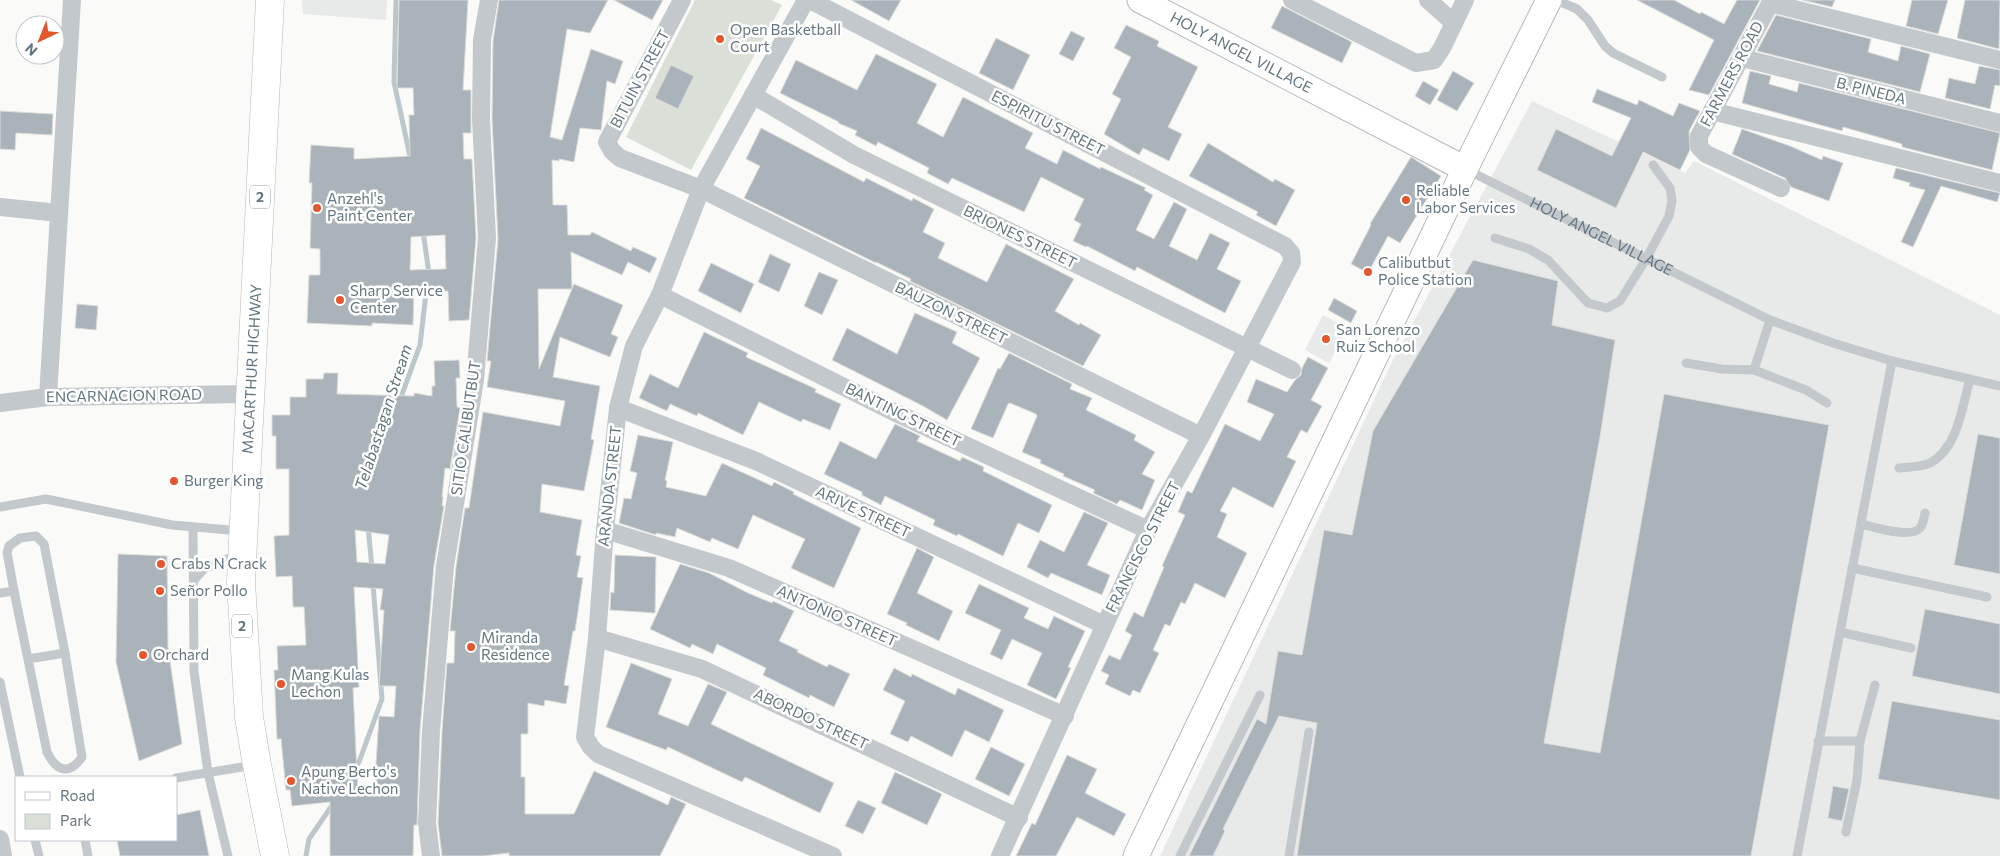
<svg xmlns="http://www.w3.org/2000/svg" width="2000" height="856" viewBox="0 0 2000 856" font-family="Commissioner,sans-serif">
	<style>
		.built { fill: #e8e9e9 }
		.green { fill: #dadfd7 }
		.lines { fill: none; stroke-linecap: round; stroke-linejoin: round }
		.stream { stroke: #bbc7cb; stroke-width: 5 }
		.building { fill: #aab3b9; stroke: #dcdcda; fill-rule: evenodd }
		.secondary-casing { stroke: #b3babf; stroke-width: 27 }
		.highway-casing { stroke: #b4b9bd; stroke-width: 29 }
		.lane { stroke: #c3c8cc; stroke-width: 9 }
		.street { stroke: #c3c8cc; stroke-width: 18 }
		.secondary { stroke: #fff; stroke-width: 25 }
		.highway { stroke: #fff; stroke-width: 28 }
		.poi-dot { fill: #e4572e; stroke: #fff; stroke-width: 2 }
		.labels { text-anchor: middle; stroke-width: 5; stroke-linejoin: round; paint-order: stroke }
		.shield { fill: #fff; stroke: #939fa8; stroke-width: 1 }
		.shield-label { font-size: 14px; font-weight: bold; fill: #657683 }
		.poi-label { font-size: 15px; fill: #657683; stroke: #fff; text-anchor: start }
		.street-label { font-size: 15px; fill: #657683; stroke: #fff }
		.water-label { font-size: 16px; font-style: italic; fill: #60757c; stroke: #fff }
	</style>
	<rect width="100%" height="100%" fill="#fafaf8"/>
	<!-- built -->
	<g class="built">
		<polygon points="302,0 387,0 386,20 303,14"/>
		<polygon points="1532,101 1685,173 1694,161 2000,315 2000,856 1160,856 1391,364"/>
		<polygon points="1323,315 1348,328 1329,363 1305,350"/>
	</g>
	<!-- green -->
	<polygon class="green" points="695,0 771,0 782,5 691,170 626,137"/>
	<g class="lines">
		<!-- stream -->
		<g class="stream">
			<polyline points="396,0 394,82 411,161"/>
			<polyline points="423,231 429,274"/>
			<polyline points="400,400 420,345 427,285"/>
			<polyline points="368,526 372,568"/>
			<polyline points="353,772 359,762 382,699 373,584"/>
			<polyline points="306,856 309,839 333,804"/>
		</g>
	</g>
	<!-- building -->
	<g class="building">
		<path d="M 399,0 L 468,0 L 463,90 L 471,90 L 471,133 L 463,133 L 464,159 L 472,159 L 476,238 L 469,320 L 449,321 L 448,291 L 414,292 L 413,325 L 372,323 L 372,326 L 307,323 L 309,275 L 320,275 L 320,249 L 310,248 L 312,183 L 309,183 L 311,145 L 354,148 L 354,159 L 410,156 L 409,115 L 414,115 L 413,88 L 397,88 ZM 445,235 L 446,269 L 410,270 L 411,237 Z"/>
		<polygon points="499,0 608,0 590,33 567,29 550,137 562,140 591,49 623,61 615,84 607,81 601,130 580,128 574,162 559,159 559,161 552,160 553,205 567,205 568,235 590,235 592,232 631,251 633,247 657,258 650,273 628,262 622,275 571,252 572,289 538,289 539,369 574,284 623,305 611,334 618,337 610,357 560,337 553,377 600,386 591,439 594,440 584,491 542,484 540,512 582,520 576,555 581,556 577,577 583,578 575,631 573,631 564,685 569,686 566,704 545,700 544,706 528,703 528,734 521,734 521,777 525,777 525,814 574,814 594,771 668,805 671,797 686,804 660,856 509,856 509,853 483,856 442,856 438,823 442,732 447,663 454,663 455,631 450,631 456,567 465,508 469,508 483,412 560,426 565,401 487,387 491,361 487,361 498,239 492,119 493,41"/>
		<polygon points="614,0 663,0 652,20"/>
		<polygon points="851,0 901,0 889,21"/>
		<polygon points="1637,0 1674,0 1700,14 1701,12 1724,24 1737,0 1760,0 1709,95 1689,90 1714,40"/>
		<polygon points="1802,0 1835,0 1832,7"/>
		<polygon points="1912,0 1948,0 1938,34 1906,26"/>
		<polygon points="1965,0 2000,0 1999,49 1957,38"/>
		<polygon points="1282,6 1352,42 1342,63 1271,28"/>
		<polygon points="1776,15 1871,39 1868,52 1898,61 1901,46 1930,54 1920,92 1757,51"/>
		<polygon points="1126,25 1159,41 1157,46 1198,67 1168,127 1182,134 1169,161 1143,148 1139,155 1104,134 1121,99 1112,94 1131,57 1114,48"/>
		<polygon points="1071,31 1085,38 1073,61 1059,54"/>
		<polygon points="996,38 1030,55 1013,90 979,73"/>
		<polygon points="876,54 937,84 917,123 943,137 963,97 1033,133 1025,148 1057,164 1063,150 1100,169 1101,167 1146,188 1144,190 1153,195 1136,230 1154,239 1174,202 1187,209 1169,246 1197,260 1210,233 1230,243 1217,269 1241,281 1225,313 1137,267 1135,271 1087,246 1086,247 1073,241 1081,224 1074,220 1084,199 1041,177 1024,212 952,178 948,184 927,173 929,168 878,142 876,146 855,135 857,131 838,123 839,122 780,93 796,60 857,90"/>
		<polygon points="671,65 694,76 678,109 655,98"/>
		<polygon points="1979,66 2000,70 2000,86 1995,85 1990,109 1945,98 1949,78 1975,84"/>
		<polygon points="1453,71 1474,83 1457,111 1437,100"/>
		<polygon points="1750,71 1771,76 1769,84 1797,92 1799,83 2000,133 1992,170 1902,147 1902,144 1871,135 1843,127 1842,131 1742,103"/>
		<polygon points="1423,81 1439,90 1430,105 1415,96"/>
		<polygon points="1597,89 1637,105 1639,100 1673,116 1679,103 1700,111 1689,131 1690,150 1680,170 1643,152 1616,208 1537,170 1556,129 1612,156 1631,118 1592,102"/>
		<polygon points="0,111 53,114 52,135 16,133 15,150 0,149"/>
		<polygon points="761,128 864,182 866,178 912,201 913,198 934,209 923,232 945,243 938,258 987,282 1006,244 1074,279 1055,311 1079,325 1080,323 1101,335 1083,366 910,281 911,279 876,262 876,263 744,198 760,166 746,159"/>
		<polygon points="1742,129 1790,146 1822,160 1823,156 1843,163 1829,201 1791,187 1785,178 1732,154"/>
		<polygon points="1208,143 1273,182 1275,179 1295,190 1276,226 1256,215 1258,212 1189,176"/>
		<polygon points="1411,157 1441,176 1400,243 1388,236 1368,273 1351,264 1371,225 1370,224"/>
		<polygon points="1896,168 2000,193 1997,202 1941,186 1913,247 1901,242 1925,190 1909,186 1910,183 1893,178"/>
		<polygon points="770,254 791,264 779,292 758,282"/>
		<polygon points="1473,260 1558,281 1552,325 1615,340 1600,437 1544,743 1600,753 1664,394 1829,425 1751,856 1297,856 1317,723 1279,716 1223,829 1225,831 1213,856 1189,856 1257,719 1266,724 1278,651 1302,655 1324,530 1352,535 1373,431"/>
		<polygon points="711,263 754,284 741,313 698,291"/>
		<polygon points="819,272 838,280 822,315 804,306"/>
		<polygon points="1334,298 1357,311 1351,323 1328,310"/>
		<polygon points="77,304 98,306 96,330 75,328"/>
		<polygon points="915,313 957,332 952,343 980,358 947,420 923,406 832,360 847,328 897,354"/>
		<polygon points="704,332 748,353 746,357 816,389 815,392 841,404 830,430 803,419 801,422 759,402 743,435 698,413 697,416 670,404 667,411 639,398 650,374 678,388"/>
		<polygon points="1009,353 1072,384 1070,389 1092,398 1086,410 1136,435 1134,440 1155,452 1142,474 1155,480 1142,510 1120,500 1117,504 1093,493 1095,490 1063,476 1064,474 1040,463 1041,460 1022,452 1037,416 1036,414 1010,403 1008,404 993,438 971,429 998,368 1000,369"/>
		<polygon points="1308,357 1328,368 1311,400 1322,406 1307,433 1301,430 1287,457 1296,461 1273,508 1233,487 1220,511 1227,514 1217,537 1247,553 1225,598 1195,583 1185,604 1181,602 1170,626 1165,624 1153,650 1159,653 1140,693 1133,690 1130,696 1105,684 1109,675 1101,671 1109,655 1120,660 1132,635 1125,631 1134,612 1143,617 1164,567 1162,566 1185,515 1178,512 1187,491 1192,493 1225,424 1260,441 1274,414 1247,402 1256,379 1287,392 1295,380 1301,375 1302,368"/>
		<path d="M 459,360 L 460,378 L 456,378 L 457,407 L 460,408 L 450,469 L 445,468 L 442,497 L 443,497 L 442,506 L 444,506 L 434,565 L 420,730 L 417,825 L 414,825 L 413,856 L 330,856 L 330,802 L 292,806 L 290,790 L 286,790 L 281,739 L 277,739 L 274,670 L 278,670 L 277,646 L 306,645 L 304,607 L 293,607 L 292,576 L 276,577 L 274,536 L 289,535 L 289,469 L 276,469 L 276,436 L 272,436 L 272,415 L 290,415 L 290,397 L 306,397 L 306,379 L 323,379 L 324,373 L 338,373 L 337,394 L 414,396 L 414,393 L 432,396 L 432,386 L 435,386 L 434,361 ZM 355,530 L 389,535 L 385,564 L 357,562 ZM 354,587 L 383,589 L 380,610 L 384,610 L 379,686 L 396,686 L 394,717 L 379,716 L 374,795 L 358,795 L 353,688 L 359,687 Z"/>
		<polygon points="895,424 920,436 917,441 960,461 962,457 984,467 983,471 1052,505 1039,533 1018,523 1003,556 958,534 957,536 933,525 935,520 885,496 881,505 862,495 862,492 824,474 840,441 876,459"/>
		<polygon points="1978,434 2000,438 2000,574 1954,565"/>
		<polygon points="638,435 673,442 665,480 667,481 666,487 706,496 722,463 772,486 774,482 794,492 793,494 861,528 834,588 791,568 805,539 753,515 738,549 712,538 710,542 677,528 675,537 656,533 656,535 619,523 624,498 631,499 637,473 630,471"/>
		<polygon points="1084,512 1108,523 1087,565 1110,575 1102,595 1051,573 1048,578 1027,567 1040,540 1064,552"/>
		<polygon points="917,548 934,557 917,593 953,611 939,641 906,625 907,623 887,614"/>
		<polygon points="118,554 167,556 168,647 182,744 139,761 116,662"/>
		<polygon points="615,555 656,557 655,613 610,610 611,592 614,593"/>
		<polygon points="680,564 709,573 748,593 772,603 773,601 794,611 779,641 798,650 797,652 827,667 829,664 850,674 834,707 810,695 809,698 763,675 766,668 717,644 713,654 692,644 690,648 650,629"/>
		<polygon points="979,584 1029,608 1024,618 1048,629 1054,616 1085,631 1068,667 1071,668 1056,699 1027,685 1042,653 1012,639 1002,660 990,654 1001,630 965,613"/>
		<polygon points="1925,609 2000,624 2000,694 1912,676"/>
		<polygon points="631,663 672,679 658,714 688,726 708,684 727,692 711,724 834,783 820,813 745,777 742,782 668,747 666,750 606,727"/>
		<polygon points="894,668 911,677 912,674 955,695 958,688 1004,710 989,742 965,730 952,757 911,736 908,742 890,734 905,701 883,690"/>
		<polygon points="1892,701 2000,720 2000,800 1878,779"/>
		<polygon points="991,747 1025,764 1009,796 975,779"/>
		<polygon points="1067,755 1097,769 1085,793 1126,814 1114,836 1077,817 1056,856 1016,856 1032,823 1035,825"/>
		<polygon points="895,772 942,794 927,825 881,803"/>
		<polygon points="1833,786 1849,789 1842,821 1828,818"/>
		<polygon points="858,800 876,808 863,834 845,826"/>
		<polygon points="200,810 209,856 120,856 117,840 176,840 176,815"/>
	</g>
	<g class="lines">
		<!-- secondary casing -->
		<g class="secondary-casing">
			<g id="secondary">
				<path id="s2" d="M 1140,0 L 1465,169"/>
				<polyline points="1136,856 1465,169 1549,0"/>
			</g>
		</g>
		<!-- highway casing -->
		<g class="highway-casing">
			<polyline id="highway" points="270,0 241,582 249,717 257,765 275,856"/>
		</g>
		<!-- lane -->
		<g class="lane">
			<polyline points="1556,0 1577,9 1588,20 1605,46 1613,53 1662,77"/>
			<path id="s1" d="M 1467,170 L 1770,320 L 1833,343 L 1892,361 L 2000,386"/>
			<polyline points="1495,238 1529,249 1548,260 1588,303 1607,308 1620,301 1646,259 1669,216 1672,201 1670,188 1653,165"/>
			<polyline points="1686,363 1722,369 1754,370 1806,390 1827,403"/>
			<polyline points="1754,370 1770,320"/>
			<path d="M 1899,468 C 1908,467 1922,467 1930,463 C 1958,448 1962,407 1970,379"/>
			<polyline points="0,507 46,499 172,525 241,531"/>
			<path d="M 1861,524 C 1874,527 1911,539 1920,528 C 1923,525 1924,518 1925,513"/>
			<polyline points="193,527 194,671 208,773 228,856"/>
			<polyline points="1852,568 1987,597"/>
			<polyline points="194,580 204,569 238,554"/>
			<polyline points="14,591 7,552 9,546 20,538 36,536 44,544 65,653"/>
			<path d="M 0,593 L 14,591 L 47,752 C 56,771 69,776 82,757 L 65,653 L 28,659"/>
			<polyline points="1840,632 1911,648"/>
			<polyline points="0,682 20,777"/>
			<polyline points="1818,741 1860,741 1875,685"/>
			<polyline points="176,778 254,765"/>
			<polyline points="1846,832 1857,780 1860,741"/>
			<polyline points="35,840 39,856"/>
			<polyline points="85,840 88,856"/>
			<polyline points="1180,856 1260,695"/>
			<polyline points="1289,856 1309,732"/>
			<polyline points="1797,856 1892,361"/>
		</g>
		<!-- street -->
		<g class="street">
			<polyline points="682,0 607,142 612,151 620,158 701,189 1201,436"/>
			<polyline points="806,0 701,189 660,295 634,346 618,408 605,530 597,638 585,737 591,747 598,754 833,856"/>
			<polyline points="810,0 1285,246 1291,253 1292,262 1201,436 1148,530 1000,856"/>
			<polyline points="1292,0 1416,63 1434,60 1442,48 1465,0"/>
			<polyline points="1428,0 1454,23"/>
			<polyline points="1772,0 1699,136 1699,147 1706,154 1781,188"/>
			<polyline points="1770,3 2000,60"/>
			<polyline points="1742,58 2000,123"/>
			<polyline points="753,95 854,155 1292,370"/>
			<polyline points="1712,111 2000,183"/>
			<polyline points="0,207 59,213"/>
			<polyline points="660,295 892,411 1148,530"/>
			<polyline points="48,397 72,0"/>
			<polyline points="0,403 48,397 249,394"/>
			<polyline points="618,408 756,461 1104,625"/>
			<polyline points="605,530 729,568 1065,716"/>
			<polyline points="597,638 702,669 1019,818"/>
			<polyline points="0,839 3,856"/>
			<polyline points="431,856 427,823 431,731 445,566 475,380 487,238 481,119 482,40 489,0"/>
		</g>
		<!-- secondary -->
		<use href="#secondary" class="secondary"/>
		<!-- highway -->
		<use href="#highway" class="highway"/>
	</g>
	<!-- markers -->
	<g class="poi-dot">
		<circle cx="720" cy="39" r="5"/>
		<circle cx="1406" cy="200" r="5"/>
		<circle cx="317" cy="208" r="5"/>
		<circle cx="1368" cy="272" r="5"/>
		<circle cx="340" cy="300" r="5"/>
		<circle cx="1326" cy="339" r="5"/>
		<circle cx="174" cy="481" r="5"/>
		<circle cx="161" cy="564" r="5"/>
		<circle cx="160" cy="591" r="5"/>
		<circle cx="471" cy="647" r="5"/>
		<circle cx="143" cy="655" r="5"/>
		<circle cx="281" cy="684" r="5"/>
		<circle cx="291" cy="781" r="5"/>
	</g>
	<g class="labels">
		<!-- shield labels -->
		<g class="shield">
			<rect x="250" y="185.5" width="20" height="23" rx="4"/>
			<rect x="232" y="614.5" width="20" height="23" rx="4"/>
		</g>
		<g class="shield-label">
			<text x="260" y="202">2</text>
			<text x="242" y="631">2</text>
		</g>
		<!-- poi labels -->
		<g class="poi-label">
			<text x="730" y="35">Open Basketball<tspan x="730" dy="17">Court</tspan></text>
			<text x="1416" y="196">Reliable<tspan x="1416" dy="17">Labor Services</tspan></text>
			<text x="327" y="204">Anzehl's<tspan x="327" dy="17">Paint Center</tspan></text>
			<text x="1378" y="268">Calibutbut<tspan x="1378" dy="17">Police Station</tspan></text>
			<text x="350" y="296">Sharp Service<tspan x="350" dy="17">Center</tspan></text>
			<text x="1336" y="335">San Lorenzo<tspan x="1336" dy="17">Ruiz School</tspan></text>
			<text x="184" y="486">Burger King</text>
			<text x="171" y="569">Crabs N Crack</text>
			<text x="170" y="596">Señor Pollo</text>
			<text x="481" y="643">Miranda<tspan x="481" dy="17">Residence</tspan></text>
			<text x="153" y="660">Orchard</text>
			<text x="291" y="680">Mang Kulas<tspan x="291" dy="17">Lechon</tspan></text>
			<text x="301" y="777">Apung Berto's<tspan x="301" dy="17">Native Lechon</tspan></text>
		</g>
		<!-- street labels -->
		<g class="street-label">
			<text dy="5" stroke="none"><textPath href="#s2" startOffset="114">HOLY ANGEL VILLAGE</textPath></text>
			<text transform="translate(1732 74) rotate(-62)" y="5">FARMERS ROAD</text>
			<text transform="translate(640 79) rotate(-62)" y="5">BITUIN STREET</text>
			<text transform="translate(1871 91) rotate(14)" y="5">B. PINEDA</text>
			<text transform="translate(1048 123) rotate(27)" y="5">ESPIRITU STREET</text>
			<text dy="5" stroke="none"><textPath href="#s1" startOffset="150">HOLY ANGEL VILLAGE</textPath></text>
			<text transform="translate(1020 237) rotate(26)" y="5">BRIONES STREET</text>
			<text transform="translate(951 313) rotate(26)" y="5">BAUZON STREET</text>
			<text transform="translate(252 369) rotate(-87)" y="5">MACARTHUR HIGHWAY</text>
			<text transform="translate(124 396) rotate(-1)" y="5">ENCARNACION ROAD</text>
			<text transform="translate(903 415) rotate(26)" y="5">BANTING STREET</text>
			<text transform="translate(466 428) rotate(-82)" y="5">SITIO CALIBUTBUT</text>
			<text transform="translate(610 486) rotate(-84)" y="5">ARANDA STREET</text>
			<text transform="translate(863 512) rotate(25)" y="5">ARIVE STREET</text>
			<text transform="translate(1143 547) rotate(-63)" y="5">FRANCISCO STREET</text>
			<text transform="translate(837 616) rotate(24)" y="5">ANTONIO STREET</text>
			<text transform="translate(811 719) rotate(25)" y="5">ABORDO STREET</text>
		</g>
		<!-- water labels -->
		<g class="water-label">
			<text transform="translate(383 417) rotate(-72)" y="6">Telabastagan Stream</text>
		</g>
	</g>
	<!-- legend -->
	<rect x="15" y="776" width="162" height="65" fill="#ffffff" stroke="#c1c8cd"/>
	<rect x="25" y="792" width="25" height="8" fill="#ffffff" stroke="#c1c8cd"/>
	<text x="60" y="801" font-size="15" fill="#657683">Road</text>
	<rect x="25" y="814" width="25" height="15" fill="#dadfd7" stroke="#c1c8cd"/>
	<text x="60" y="826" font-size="15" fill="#657683">Park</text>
	<!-- north arrow -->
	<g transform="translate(40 40) rotate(223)"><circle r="24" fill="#ffffff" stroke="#c1c8cd"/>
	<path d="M0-4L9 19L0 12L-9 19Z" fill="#e4572e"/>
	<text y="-8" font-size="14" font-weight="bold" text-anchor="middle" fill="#657683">N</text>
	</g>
</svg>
